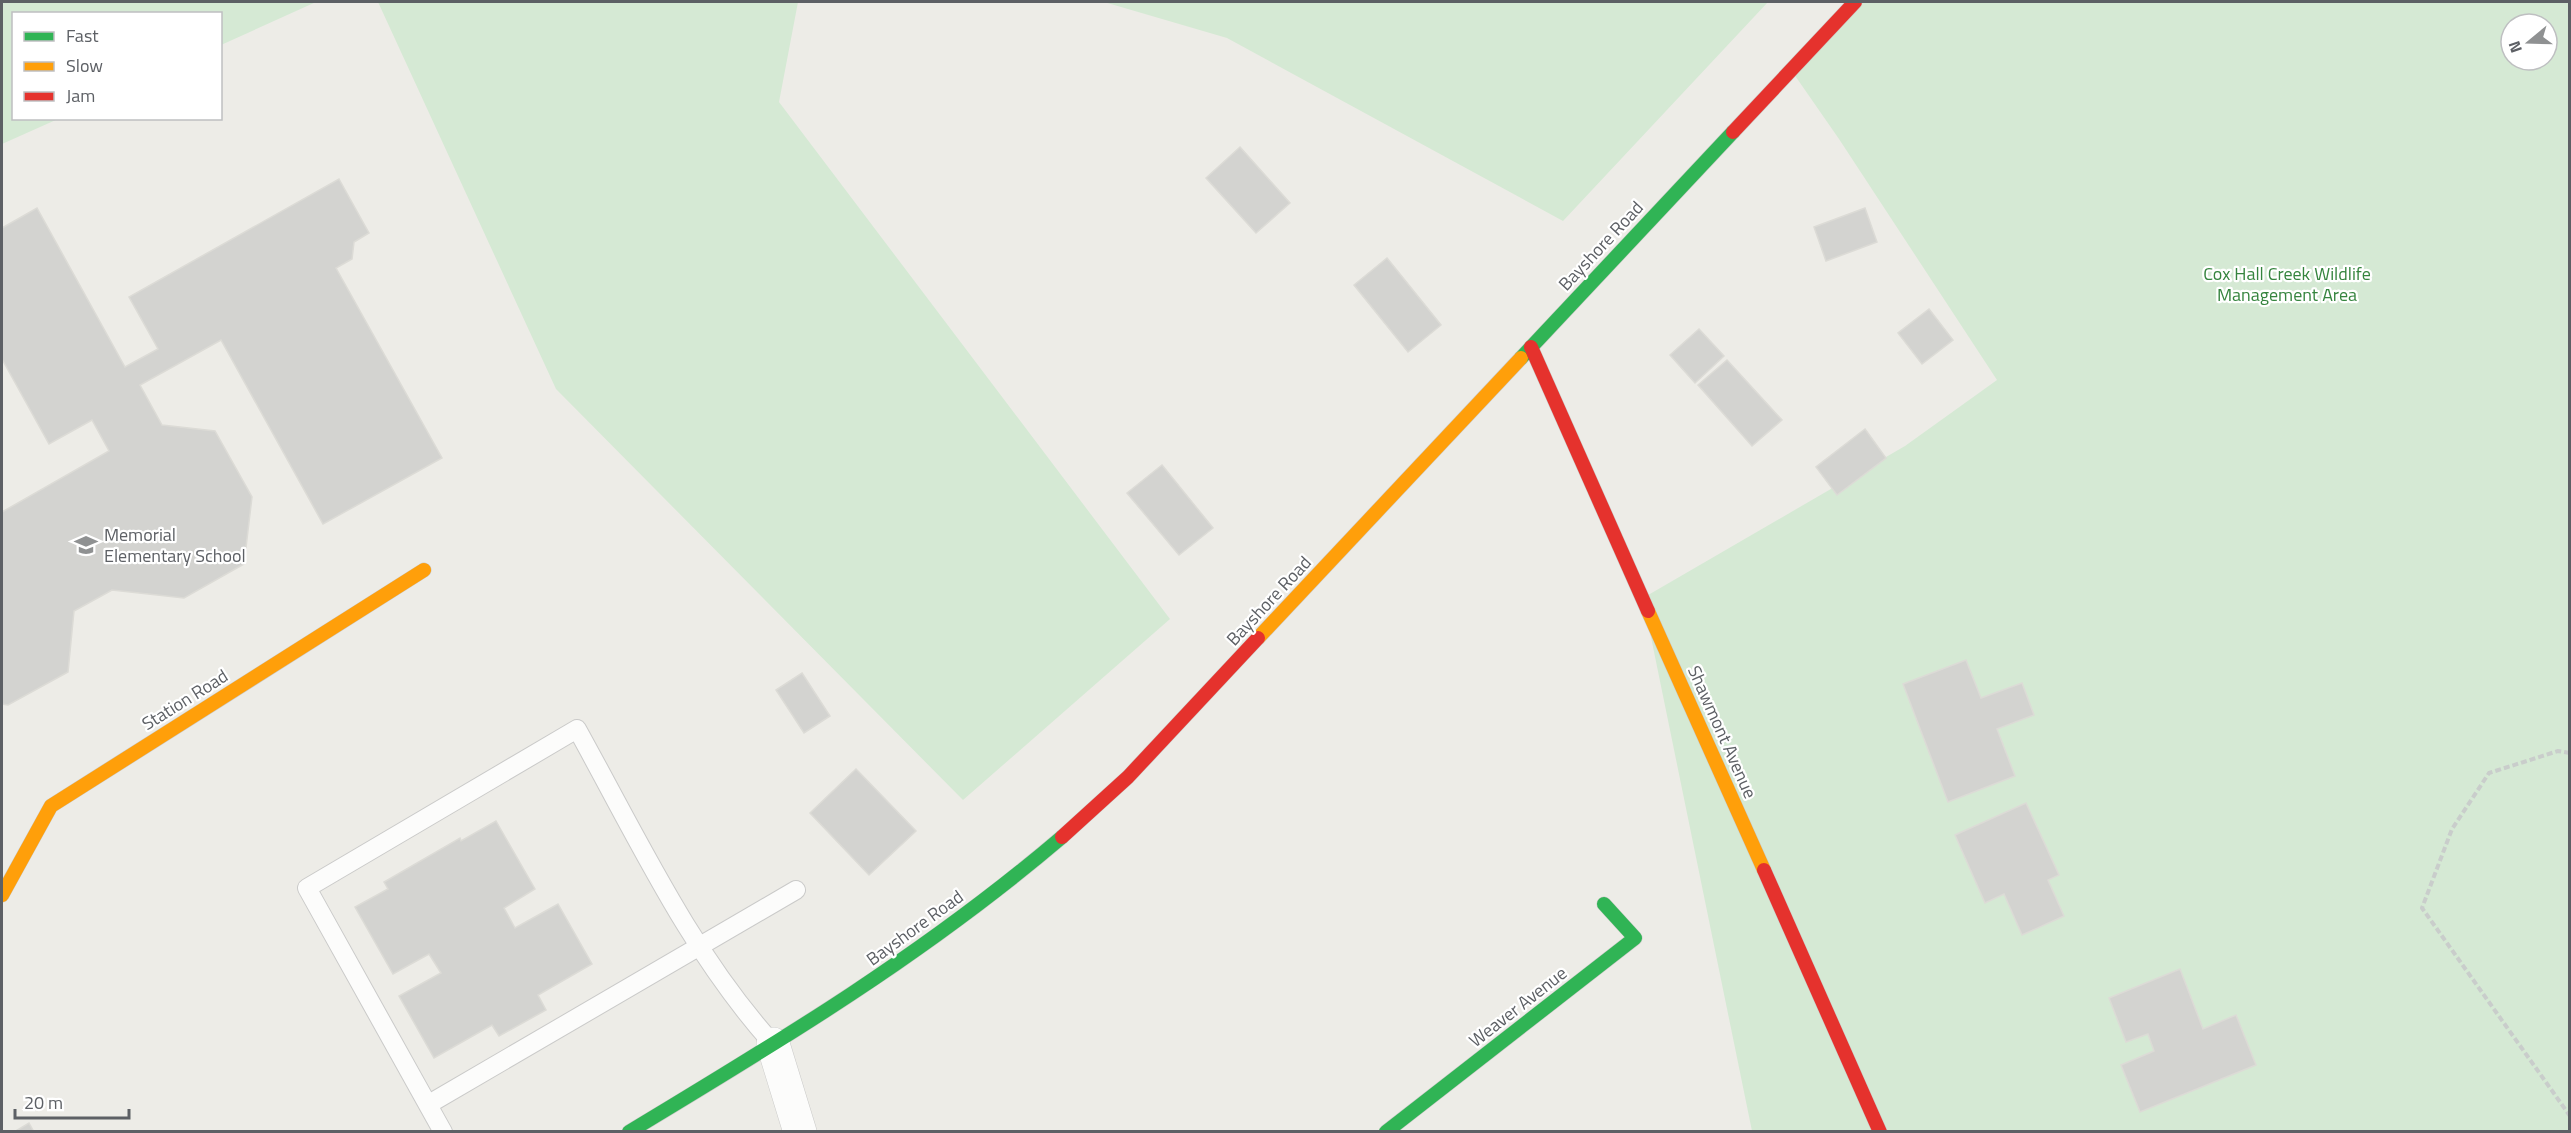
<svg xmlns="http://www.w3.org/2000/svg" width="2571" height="1133" viewBox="0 0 2571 1133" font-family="'Titillium Web',sans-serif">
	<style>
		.green { fill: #d5e9d4; fill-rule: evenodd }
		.building { fill: #d3d3d0; stroke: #dcdbd6; stroke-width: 1.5 }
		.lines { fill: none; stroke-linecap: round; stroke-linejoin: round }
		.lane-casing { stroke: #cacac9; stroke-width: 20 }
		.street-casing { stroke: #cacac9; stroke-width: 34 }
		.fast-casing { stroke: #c9c9c7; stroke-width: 15 }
		.slow-casing { stroke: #c9c9c7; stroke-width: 15 }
		.jam-casing { stroke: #c9c9c7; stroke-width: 15 }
		.path { stroke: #c9cdcb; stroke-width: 4; stroke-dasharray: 6 3; stroke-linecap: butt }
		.lane { stroke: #fcfcfb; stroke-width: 18 }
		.street { stroke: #fcfcfb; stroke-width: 33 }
		.fast { stroke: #30b455; stroke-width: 14 }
		.slow { stroke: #ff9f0a; stroke-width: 14 }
		.jam { stroke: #e5322d; stroke-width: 14 }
		.labels { text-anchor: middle; stroke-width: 4.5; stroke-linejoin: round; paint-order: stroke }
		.street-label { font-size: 18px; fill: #5d6065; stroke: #fff }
		.park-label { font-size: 18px; fill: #35843e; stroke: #fff }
		.poi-label { font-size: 18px; fill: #5d6065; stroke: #fff; text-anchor: start }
	</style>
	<rect width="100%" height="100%" fill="#edece7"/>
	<!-- green -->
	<g class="green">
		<polygon points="2,2 316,2 221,45 220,14 14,14 14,118 58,119 2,144"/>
		<polygon points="378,2 798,2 779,102 1170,619 963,800 556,389"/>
		<polygon points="1104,2 1768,2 1563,221 1227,38"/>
		<path d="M 1851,2 L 2569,2 L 2569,1131 L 1752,1131 L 1643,598 L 1905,446 L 1997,380 L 1839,139 L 1789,67 ZM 2511,24 L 2547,24 L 2547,60 L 2511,60 Z"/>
	</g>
	<!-- building -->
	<g class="building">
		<polygon points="1240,147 1290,203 1256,233 1206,178"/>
		<polygon points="339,179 369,233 354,242 352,259 336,268 442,458 323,524 221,340 140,385 162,425 215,431 252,497 244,564 184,598 112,590 74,611 68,672 8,705 2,704 2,512 109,451 92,420 49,444 2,359 2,228 37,208 125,367 158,349 129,297"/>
		<polygon points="1865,208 1877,242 1826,261 1814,227"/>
		<polygon points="1387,258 1441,325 1408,352 1354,285"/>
		<polygon points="1929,309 1953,340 1922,364 1898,333"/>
		<polygon points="1699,329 1724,356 1695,383 1670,355"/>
		<polygon points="1727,360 1782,420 1752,446 1698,385"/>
		<polygon points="1865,429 1886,458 1837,495 1816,467"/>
		<polygon points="1162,465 1213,528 1179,555 1127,493"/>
		<polygon points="1966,660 1981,698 2022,683 2034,715 1997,729 2015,776 1948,802 1903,684"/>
		<polygon points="802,673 830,716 804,733 776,690"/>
		<polygon points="856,769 916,831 869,875 810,813"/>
		<polygon points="2026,803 2059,875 2048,880 2064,916 2022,935 2004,894 1985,903 1955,835"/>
		<polygon points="496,821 535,889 504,908 515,928 558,904 592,964 538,995 546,1010 499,1036 492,1025 434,1058 399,996 441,973 429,954 393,974 355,907 388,889 384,882 460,838 461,841"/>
		<polygon points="2180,969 2203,1029 2236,1015 2256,1065 2140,1112 2121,1065 2154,1051 2148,1034 2126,1042 2109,998"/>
		<polygon points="29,1123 34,1132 14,1132"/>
	</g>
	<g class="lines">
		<!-- lane casing -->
		<g class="lane-casing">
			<g id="lane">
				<polyline points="429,1104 796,890"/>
				<path d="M 443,1132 L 307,888 L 577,729 C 637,837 690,952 773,1044"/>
			</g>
		</g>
		<!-- street casing -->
		<g class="street-casing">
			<polyline id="street" points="773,1044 800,1132"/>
		</g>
		<!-- fast casing -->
		<g class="fast-casing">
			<g id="fast">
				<polyline points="1521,358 1733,132"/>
				<path d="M 629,1132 C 782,1040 926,953 1062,837"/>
				<polyline points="1386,1132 1635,938 1604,904"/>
			</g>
		</g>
		<!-- slow casing -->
		<g class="slow-casing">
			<g id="slow">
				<polyline points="1648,611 1764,870"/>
				<polyline points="1258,638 1521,358"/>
				<polyline points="2,895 51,806 424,570"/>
			</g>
		</g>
		<!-- jam casing -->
		<g class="jam-casing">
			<g id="jam">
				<polyline points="1733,132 1855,2"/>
				<polyline points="1531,347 1648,611"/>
				<polyline points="1062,837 1128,777 1258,638"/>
				<polyline points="1764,870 1880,1132"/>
			</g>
		</g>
		<!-- path -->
		<polyline class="path" points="2570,753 2558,751 2489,773 2452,829 2422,908 2570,1116"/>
		<!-- lane -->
		<use href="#lane" class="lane"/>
		<!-- street -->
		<use href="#street" class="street"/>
		<!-- fast -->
		<use href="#fast" class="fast"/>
		<!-- slow -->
		<use href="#slow" class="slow"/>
		<!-- jam -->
		<use href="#jam" class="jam"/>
	</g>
	<!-- icons -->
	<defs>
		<g id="school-bare" transform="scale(1.8)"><path d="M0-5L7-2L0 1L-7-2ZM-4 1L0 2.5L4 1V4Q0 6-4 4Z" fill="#8f9192" stroke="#fff" stroke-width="2.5" paint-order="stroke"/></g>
	</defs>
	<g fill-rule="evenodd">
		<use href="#school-bare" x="86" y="545"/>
	</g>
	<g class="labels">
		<!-- street labels -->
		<g class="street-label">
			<text transform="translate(1601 246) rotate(-47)" y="6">Bayshore Road</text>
			<text transform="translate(1269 601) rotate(-47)" y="6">Bayshore Road</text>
			<text transform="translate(185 700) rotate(-32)" y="6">Station Road</text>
			<text transform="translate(1722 732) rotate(66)" y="6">Shawmont Avenue</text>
			<text transform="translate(915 928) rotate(-36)" y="6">Bayshore Road</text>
			<text transform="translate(1518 1007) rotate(-38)" y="6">Weaver Avenue</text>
		</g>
		<!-- park labels -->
		<g class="park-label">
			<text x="2287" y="280">Cox Hall Creek Wildlife<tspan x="2287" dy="21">Management Area</tspan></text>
		</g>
		<!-- poi labels -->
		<g class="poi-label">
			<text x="104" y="541">Memorial<tspan x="104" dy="21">Elementary School</tspan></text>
		</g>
	</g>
	<!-- border -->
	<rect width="2571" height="1133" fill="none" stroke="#5d6065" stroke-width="6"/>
	<!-- legend -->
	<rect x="12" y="12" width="210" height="108" fill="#ffffff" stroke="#bebfc1" stroke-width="1.5"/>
	<rect x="24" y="32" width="30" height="9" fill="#30b455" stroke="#bebfc1" stroke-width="1.5"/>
	<text x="66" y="42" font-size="18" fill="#5d6065">Fast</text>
	<rect x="24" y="62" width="30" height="9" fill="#ff9f0a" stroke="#bebfc1" stroke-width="1.5"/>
	<text x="66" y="72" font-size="18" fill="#5d6065">Slow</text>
	<rect x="24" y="92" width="30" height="9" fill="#e5322d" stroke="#bebfc1" stroke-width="1.5"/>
	<text x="66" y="102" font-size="18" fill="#5d6065">Jam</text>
	<!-- north arrow -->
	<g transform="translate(2529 42) rotate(251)"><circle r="28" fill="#ffffff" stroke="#bebfc1" stroke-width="1.5"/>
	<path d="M0-4.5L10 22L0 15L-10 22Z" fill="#8f9192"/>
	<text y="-9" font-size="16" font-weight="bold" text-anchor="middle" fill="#5d6065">N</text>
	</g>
	<!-- scale -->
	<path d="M15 1109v9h114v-9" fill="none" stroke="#5d6065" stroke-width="3"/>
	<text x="24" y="1109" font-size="18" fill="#5d6065" stroke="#ffffff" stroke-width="4.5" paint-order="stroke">20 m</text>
</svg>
